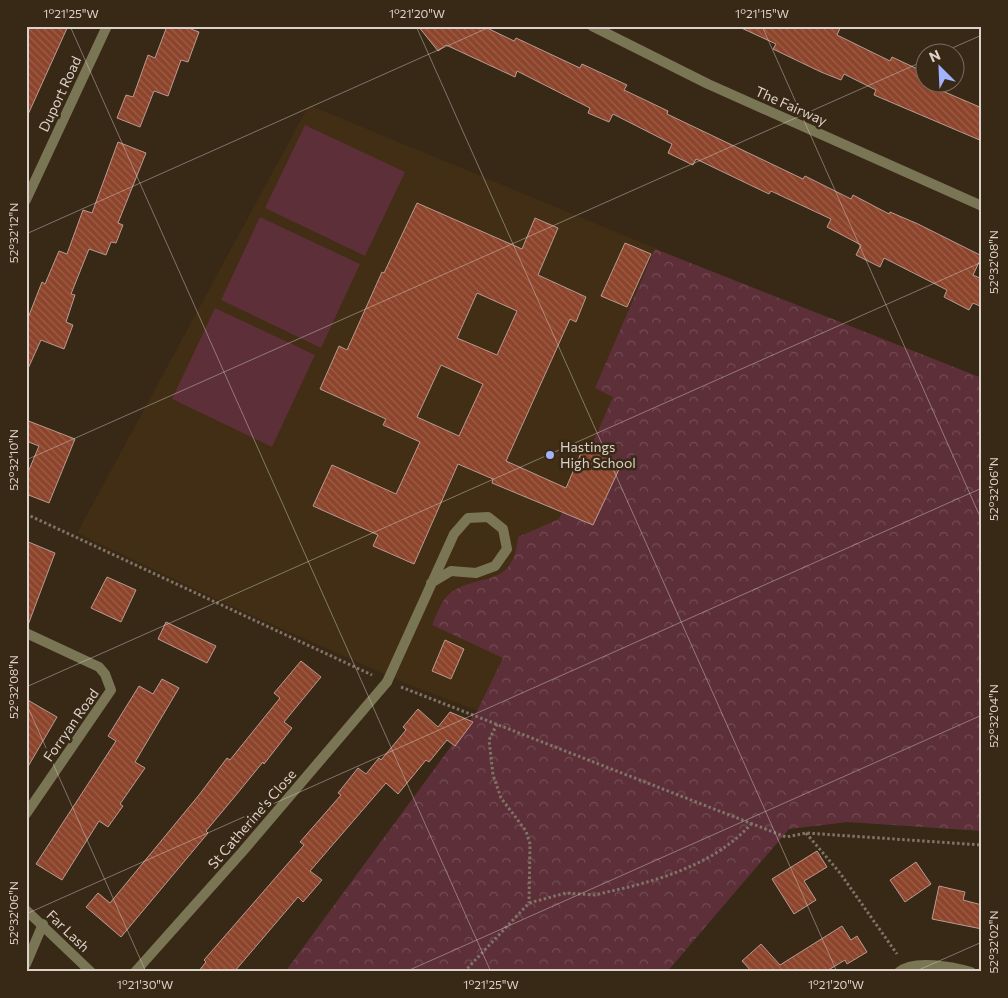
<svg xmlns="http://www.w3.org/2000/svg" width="1008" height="998" viewBox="0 0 1008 998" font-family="Commissioner,sans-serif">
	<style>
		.built { fill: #422d15 }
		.grass { fill: #5c2f39 }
		.park { fill: url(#park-crowns) }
		.building { fill: url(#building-back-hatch); stroke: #b89b91; fill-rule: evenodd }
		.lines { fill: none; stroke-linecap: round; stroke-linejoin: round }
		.path { stroke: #817465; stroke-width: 3; stroke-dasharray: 2.5 2.5; stroke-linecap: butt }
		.service { stroke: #7a7554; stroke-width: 10 }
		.minor { stroke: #7a7554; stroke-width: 10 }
		.ticks { fill: none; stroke: #dcd2c7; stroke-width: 1; stroke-opacity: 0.45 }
		.poi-dot { fill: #a3b2fd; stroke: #382816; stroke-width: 2 }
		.labels { text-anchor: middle; stroke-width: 5; stroke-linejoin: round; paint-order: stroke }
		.street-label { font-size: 14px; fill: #dcd2c7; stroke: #382816 }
		.poi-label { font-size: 14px; fill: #dcd2c7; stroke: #382816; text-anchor: start }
		.neatline { fill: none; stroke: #dcd2c7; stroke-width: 2 }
		.ticks-label { font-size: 12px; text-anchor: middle; fill: #dcd2c7 }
	</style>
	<defs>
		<pattern id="park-crowns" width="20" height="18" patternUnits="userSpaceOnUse" patternTransform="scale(1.25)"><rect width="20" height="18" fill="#5c2f39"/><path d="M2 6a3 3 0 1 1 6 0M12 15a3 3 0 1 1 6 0" fill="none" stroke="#734c54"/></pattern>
		<pattern id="building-back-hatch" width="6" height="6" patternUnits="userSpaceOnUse" patternTransform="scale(1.25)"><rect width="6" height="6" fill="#8d442c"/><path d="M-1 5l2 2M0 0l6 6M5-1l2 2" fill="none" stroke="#9c5e49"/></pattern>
	</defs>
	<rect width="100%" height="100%" fill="#382816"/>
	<!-- built -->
	<polygon class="built" points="309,105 684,260 982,378 982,831 848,822 789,829 407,684 226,604 77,533"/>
	<!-- grass -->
	<g class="grass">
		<polygon points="305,125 405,172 365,256 265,208"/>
		<polygon points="260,217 360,264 321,348 221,300"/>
		<polygon points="215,308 315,355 272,447 172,399"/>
	</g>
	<!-- park -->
	<path class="park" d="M 655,249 L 982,378 L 982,831 L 848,822 L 789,829 L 667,972 L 285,972 L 477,711 L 503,658 L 432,625 C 436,616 441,601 448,595 C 477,570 513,592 518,537 L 559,519 L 613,397 L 595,388 Z"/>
	<!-- building -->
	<g class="building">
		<polygon points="26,26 68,26 26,119"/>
		<polygon points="167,26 183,26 199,32 188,62 181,60 168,96 154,91 140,127 117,118 126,95 133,97 148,55 155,58"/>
		<polygon points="418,26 483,26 514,41 516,38 580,68 582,64 627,85 624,90 668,111 667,114 803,179 805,176 851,199 853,195 889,214 890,212 918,224 982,256 973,275 982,279 982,307 973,303 969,310 944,297 947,290 884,258 880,267 856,255 861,245 827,227 831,219 771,191 769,194 696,159 693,165 668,153 672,144 613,114 609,122 588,113 590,108 517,71 515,77 446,45 438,51"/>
		<polygon points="737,26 841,26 837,35 890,61 892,57 926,73 926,82 935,82 933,87 982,108 982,141 874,95 876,90 844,74 841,80 821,72 773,49 776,44"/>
		<polygon points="118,142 146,153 118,223 123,225 116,243 111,242 106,255 89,249 71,294 75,295 66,322 73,325 64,349 41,340 26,373 26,323 42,282 45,284 59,251 67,254 83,210 92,213"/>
		<path d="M 417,203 L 522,249 L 535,218 L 558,228 L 538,275 L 586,297 L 576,322 L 570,319 L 506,461 L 566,488 L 584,446 L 622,463 L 593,525 L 492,483 L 493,479 L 458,464 L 414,564 L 373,546 L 378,535 L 313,506 L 332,465 L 396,494 L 420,442 L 383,425 L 386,419 L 320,389 L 339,346 L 347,350 L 382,272 L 384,273 ZM 477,293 L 517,311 L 497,355 L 457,338 ZM 441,365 L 483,384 L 459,436 L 417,417 Z"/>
		<polygon points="625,243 651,254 627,307 601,296"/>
		<polygon points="26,420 75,439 49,503 26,494 26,477 39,446 26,441"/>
		<polygon points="26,541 55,553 28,625 26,625"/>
		<polygon points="107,577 136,590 121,622 91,608"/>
		<polygon points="166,622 216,646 207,663 158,639"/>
		<polygon points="445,640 464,649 451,679 432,671"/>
		<polygon points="301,661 321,677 284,722 292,728 264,764 263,762 236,795 206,831 208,833 121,937 86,907 98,893 110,903 199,795 227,758 230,760 280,698 274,693"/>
		<polygon points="162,679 179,688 135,762 145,768 120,804 123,806 108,827 99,821 62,880 36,864 116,741 108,736 139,686 153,694"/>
		<polygon points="26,699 57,717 26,770"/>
		<polygon points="418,709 438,727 450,712 473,722 455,746 447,740 429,762 426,760 398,794 386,783 310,871 322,880 303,902 298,897 234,972 198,972 206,962 204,960 304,845 300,842 341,795 338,793 358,768 366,774 379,758 381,760 406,730 403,727"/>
		<polygon points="817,851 827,867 804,881 816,900 794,914 772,879"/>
		<polygon points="916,862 931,884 905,902 890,880"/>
		<polygon points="939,886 965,892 963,900 982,905 982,929 932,919"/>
		<polygon points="842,926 851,940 857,936 867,952 847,964 845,960 825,972 752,972 742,961 761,944 780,965"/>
	</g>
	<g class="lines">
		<!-- path -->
		<g class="path">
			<polyline points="26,514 372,675"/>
			<polyline points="401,687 786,837 806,833 982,845"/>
			<polyline points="497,724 489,740 493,775 501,798 526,831 530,844 529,903"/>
			<polyline points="806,833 840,873 897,954"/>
			<path d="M 464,972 L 529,903 L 566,893 L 595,895 L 607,892 C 658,881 716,864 752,823"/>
		</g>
		<!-- service -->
		<polyline class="service" points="387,682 454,534 468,518 488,517 503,529 507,549 495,566 476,573 451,571 431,583"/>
		<!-- minor -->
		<g class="minor">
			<polyline points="592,26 708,84 982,206"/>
			<polyline points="26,200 107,26"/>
			<polyline points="26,633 99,667 105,674 111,690 26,814"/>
			<polyline points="26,910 91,972"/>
			<polyline points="26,964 43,924"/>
			<polyline points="135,972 243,851 387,682"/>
			<path d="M 899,972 C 914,959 953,967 971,972"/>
		</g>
	</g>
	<!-- ticks -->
	<path class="ticks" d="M 70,26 L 491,972M 416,26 L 837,972M 762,26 L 982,521M 943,52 L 982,35M 26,234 L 492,26M 26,460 L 926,60M 26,687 L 982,262M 26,703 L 146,972M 26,914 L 982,488M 405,972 L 982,715M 914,972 L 982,942"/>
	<!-- markers -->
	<circle class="poi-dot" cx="550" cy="455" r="5"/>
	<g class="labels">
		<!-- street labels -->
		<g class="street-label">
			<text transform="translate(60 94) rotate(-65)" y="5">Duport Road</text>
			<text transform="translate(791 106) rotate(24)" y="5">The Fairway</text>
			<text transform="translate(71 725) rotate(-55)" y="5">Forryan Road</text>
			<text transform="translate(252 819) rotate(-49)" y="5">St Catherine's Close</text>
			<text transform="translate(68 931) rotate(44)" y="5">Far Lash</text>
		</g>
		<!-- poi labels -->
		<g class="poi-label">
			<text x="560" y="452">Hastings<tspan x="560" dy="16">High School</tspan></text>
		</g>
	</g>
	<!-- border -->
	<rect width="1008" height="998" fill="none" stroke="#382816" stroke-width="55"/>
	<!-- north arrow -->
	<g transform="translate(940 68) rotate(336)"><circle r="24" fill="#382816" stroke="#7a6c5d"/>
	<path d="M0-4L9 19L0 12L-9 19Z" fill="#a3b2fd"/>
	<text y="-8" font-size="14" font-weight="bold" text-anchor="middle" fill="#dcd2c7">N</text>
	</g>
	<rect x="28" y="28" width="952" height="942" class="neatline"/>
	<g class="ticks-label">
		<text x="71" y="18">1°21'25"W</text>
		<text x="417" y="18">1°21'20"W</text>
		<text x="762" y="18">1°21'15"W</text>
		<text transform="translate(14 233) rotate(-90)" y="4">52°32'12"N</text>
		<text transform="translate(994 262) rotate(-90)" y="4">52°32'08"N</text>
		<text transform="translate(14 460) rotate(-90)" y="4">52°32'10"N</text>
		<text transform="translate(994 489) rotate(-90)" y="4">52°32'06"N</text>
		<text transform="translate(14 687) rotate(-90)" y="4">52°32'08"N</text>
		<text transform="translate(994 716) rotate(-90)" y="4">52°32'04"N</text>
		<text transform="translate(14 913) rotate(-90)" y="4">52°32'06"N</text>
		<text transform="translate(994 942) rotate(-90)" y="4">52°32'02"N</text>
		<text x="145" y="989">1°21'30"W</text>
		<text x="491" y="989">1°21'25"W</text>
		<text x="836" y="989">1°21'20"W</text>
	</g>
</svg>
